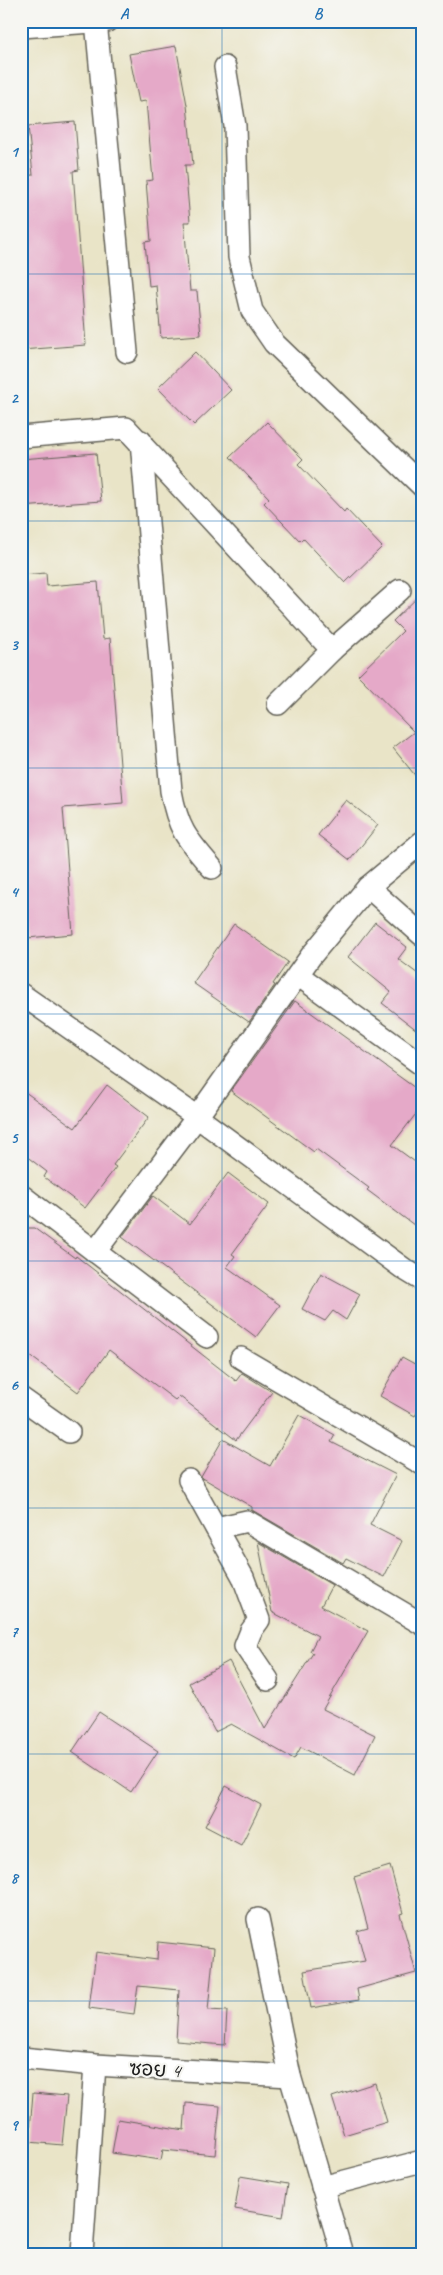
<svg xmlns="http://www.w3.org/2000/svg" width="443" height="2275" viewBox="0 0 443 2275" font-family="Caveat,'Playpen Sans Thai',sans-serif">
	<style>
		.building { fill: #e5a9c8 }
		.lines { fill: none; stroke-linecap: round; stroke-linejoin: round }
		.street-casing { stroke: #646258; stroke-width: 24 }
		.street { stroke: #fff; stroke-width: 21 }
		.grid { fill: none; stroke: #1f6fb2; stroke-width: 1; stroke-opacity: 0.55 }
		.labels { text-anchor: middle; stroke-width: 4.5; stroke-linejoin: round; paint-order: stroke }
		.street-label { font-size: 20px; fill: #1c1c1c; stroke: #f6f6f2 }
		.neatline { fill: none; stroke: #1f6fb2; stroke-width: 2 }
		.grid-label { font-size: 16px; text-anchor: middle; font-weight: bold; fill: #1f6fb2 }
	</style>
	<rect width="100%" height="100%" fill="#f6f6f2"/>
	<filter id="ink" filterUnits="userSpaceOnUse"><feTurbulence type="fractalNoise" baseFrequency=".02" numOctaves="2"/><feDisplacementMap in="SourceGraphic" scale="10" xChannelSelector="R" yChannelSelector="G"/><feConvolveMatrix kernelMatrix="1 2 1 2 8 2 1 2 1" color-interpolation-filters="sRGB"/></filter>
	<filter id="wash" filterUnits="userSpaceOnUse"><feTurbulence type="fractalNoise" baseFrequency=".0096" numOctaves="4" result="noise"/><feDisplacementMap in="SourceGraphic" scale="20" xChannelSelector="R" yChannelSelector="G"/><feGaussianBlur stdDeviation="1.12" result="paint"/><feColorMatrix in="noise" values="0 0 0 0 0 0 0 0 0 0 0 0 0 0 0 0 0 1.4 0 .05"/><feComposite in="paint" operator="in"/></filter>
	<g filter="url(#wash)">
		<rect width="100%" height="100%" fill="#e9e4c7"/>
		<g id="blocks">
			<!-- building -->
			<g class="building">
				<polygon points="176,46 187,105 193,165 185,165 190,222 184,222 190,291 197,291 201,335 161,338 156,285 149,286 145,242 151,241 146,181 153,180 146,101 139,102 129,54"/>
				<polygon points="75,122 79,170 73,171 86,345 21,350 21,176 33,175 28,126"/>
				<polygon points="195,352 231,390 194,425 158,388"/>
				<polygon points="267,422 303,459 298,464 344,512 346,509 382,547 345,583 303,538 300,541 264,503 269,498 230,457"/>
				<polygon points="96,453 101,501 21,507 21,459"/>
				<polygon points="46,573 47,586 98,582 103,639 110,638 123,803 63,808 73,934 27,938 21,868 21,821 23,820 21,798 21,575"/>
				<polygon points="422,593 422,784 393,748 414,732 358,675 403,631 393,621"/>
				<polygon points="346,800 378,825 350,860 318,835"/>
				<polygon points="375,922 407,947 398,959 422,977 422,1034 382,1003 391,992 348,957"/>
				<polygon points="234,924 288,962 273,984 275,985 249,1022 193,983"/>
				<polygon points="295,1001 422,1093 422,1106 392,1145 422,1167 422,1231 367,1190 369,1188 316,1149 314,1152 231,1091"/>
				<polygon points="107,1085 149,1117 113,1165 116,1167 85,1208 44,1177 47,1172 21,1152 21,1089 75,1128"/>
				<polygon points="228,1173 269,1204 232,1254 235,1256 227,1267 280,1305 256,1337 122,1237 153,1196 190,1224"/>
				<polygon points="21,1228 34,1228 75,1258 76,1256 236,1381 242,1373 272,1392 236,1440 179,1396 175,1400 109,1350 78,1392 21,1349"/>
				<polygon points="321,1273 360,1294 346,1320 333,1311 325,1321 302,1309"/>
				<polygon points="402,1357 422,1368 422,1404 415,1416 380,1396"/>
				<polygon points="299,1415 335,1435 331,1442 396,1475 370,1525 402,1541 384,1577 346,1558 343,1563 252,1510 252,1507 201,1477 223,1439 270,1466"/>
				<polygon points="258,1542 332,1585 321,1606 368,1631 323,1709 375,1735 355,1775 301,1747 294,1759 231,1724 215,1732 189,1683 229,1661 265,1729 313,1653 310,1651 318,1636 272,1612"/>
				<polygon points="99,1712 158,1751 131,1792 72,1752"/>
				<polygon points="226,1786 261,1805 241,1845 205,1826"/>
				<polygon points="390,1866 403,1913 400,1914 416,1973 357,1989 359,2000 311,2008 304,1971 365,1961 357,1931 368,1928 354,1877"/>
				<polygon points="158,1942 214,1948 208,2010 227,2011 225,2045 176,2041 179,1990 138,1986 134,2014 89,2008 96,1952 157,1960"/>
				<polygon points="375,2083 387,2122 344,2135 332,2097"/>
				<polygon points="33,2093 67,2096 62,2145 29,2142"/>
				<polygon points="186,2103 220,2106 215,2155 163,2150 161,2160 112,2153 118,2119 184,2130"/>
				<polygon points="240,2176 288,2184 283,2217 235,2209"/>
			</g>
		</g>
	</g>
	<g filter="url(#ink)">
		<use href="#blocks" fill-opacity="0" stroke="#646258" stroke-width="1"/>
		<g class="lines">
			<!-- street casing -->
			<g class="street-casing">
				<g id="street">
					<polyline points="96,21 127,352"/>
					<polyline points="21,27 107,21"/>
					<polyline points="225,67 235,126 239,257 252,311 274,343 422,486"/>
					<polyline points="21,437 126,428 332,650"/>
					<path d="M 141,441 L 171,791 C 178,830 187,839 212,868"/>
					<polyline points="278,704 332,650 400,590"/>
					<polyline points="368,887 422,935"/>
					<polyline points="298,975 422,1065"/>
					<polyline points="21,994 197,1117 404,1269 422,1280"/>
					<polyline points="21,1195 207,1337"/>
					<polyline points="95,1252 197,1117 311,956 368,887 422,842"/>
					<polyline points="241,1358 422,1464"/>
					<polyline points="21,1398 69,1432"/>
					<polyline points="189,1480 243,1577 259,1620 251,1631 245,1646 268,1680"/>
					<polyline points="216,1528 247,1521 422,1624"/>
					<polyline points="258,1919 290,2076 342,2254"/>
					<polyline points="21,2058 95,2065 290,2076"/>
					<polyline points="322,2187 422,2161"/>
					<polyline points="82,2254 95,2065"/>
				</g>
			</g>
			<!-- street -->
			<use href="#street" class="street"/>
		</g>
	</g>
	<!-- grid -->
	<path class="grid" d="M 222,21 L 222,2254M 21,274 L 422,274M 21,521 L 422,521M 21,768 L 422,768M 21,1014 L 422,1014M 21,1261 L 422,1261M 21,1508 L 422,1508M 21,1754 L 422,1754M 21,2001 L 422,2001"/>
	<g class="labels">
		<!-- street labels -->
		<g class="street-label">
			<text transform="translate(155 2069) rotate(3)" y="7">ซอย 4</text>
		</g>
	</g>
	<!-- margin -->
	<rect width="443" height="2275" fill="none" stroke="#f6f6f2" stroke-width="55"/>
	<rect x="28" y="28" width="388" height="2220" class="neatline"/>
	<g class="grid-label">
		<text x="124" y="19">A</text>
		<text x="318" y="19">B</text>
		<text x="14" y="157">1</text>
		<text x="14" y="403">2</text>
		<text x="14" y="650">3</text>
		<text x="14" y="897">4</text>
		<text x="14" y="1143">5</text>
		<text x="14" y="1390">6</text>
		<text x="14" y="1637">7</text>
		<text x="14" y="1883">8</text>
		<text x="14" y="2130">9</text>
	</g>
</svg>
